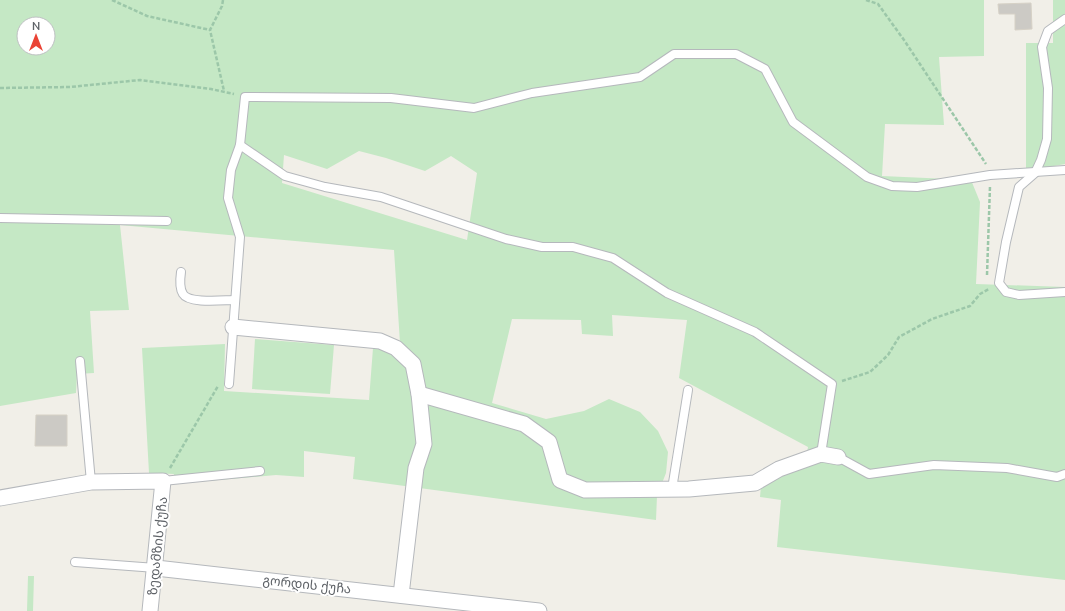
<svg xmlns="http://www.w3.org/2000/svg" width="1065" height="611" viewBox="0 0 1065 611" font-family="'Nunito Sans','Noto Sans Georgian',sans-serif">
	<style>
		.green { fill: #c5e8c5; fill-rule: evenodd }
		.building { fill: #cccac5; stroke: #d6d1c6 }
		.lines { fill: none; stroke-linecap: round; stroke-linejoin: round }
		.lane-casing { stroke: #b5b8bc; stroke-width: 10 }
		.street-casing { stroke: #b5b8bc; stroke-width: 17 }
		.path { stroke: #9cc7a9; stroke-width: 2.5; stroke-dasharray: 4 2; stroke-linecap: butt }
		.lane { stroke: #fff; stroke-width: 8 }
		.street { stroke: #fff; stroke-width: 15 }
		.labels { text-anchor: middle; stroke-width: 4; stroke-linejoin: round; paint-order: stroke }
		.street-label { font-size: 13px; fill: #5f6368; stroke: #fff }
	</style>
	<rect width="100%" height="100%" fill="#f1efe8"/>
	<!-- green -->
	<g class="green">
		<path d="M 0,0 L 984,0 L 984,56 L 939,57 L 944,125 L 885,124 L 882,176 L 971,180 L 980,202 L 976,284 L 1065,287 L 1065,580 L 777,547 L 781,500 L 760,497 L 761,486 L 805,463 L 808,447 L 679,378 L 687,320 L 612,315 L 613,336 L 582,334 L 581,320 L 512,319 L 492,403 L 546,419 L 584,411 L 609,399 L 640,412 L 658,431 L 668,452 L 666,473 L 657,496 L 656,520 L 353,479 L 355,457 L 304,451 L 304,477 L 276,475 L 172,484 L 174,474 L 149,473 L 142,348 L 225,344 L 224,391 L 369,400 L 373,348 L 400,343 L 394,250 L 120,225 L 129,310 L 90,311 L 94,373 L 77,374 L 76,393 L 0,406 ZM 24,24 L 48,24 L 48,48 L 24,48 ZM 359,151 L 386,158 L 425,171 L 451,156 L 477,173 L 467,240 L 282,183 L 284,155 L 327,169 Z"/>
		<polygon points="1053,0 1065,0 1065,164 1026,171 1026,43 1053,43"/>
		<polygon points="255,339 334,345 330,394 252,389"/>
		<polygon points="28,576 34,576 33,611 27,611"/>
	</g>
	<!-- building -->
	<g class="building">
		<polygon points="1031,3 1032,29 1015,30 1015,14 999,14 998,4"/>
		<polygon points="36,415 67,415 67,446 35,446"/>
	</g>
	<g class="lines">
		<!-- lane casing -->
		<g class="lane-casing">
			<g id="lane">
				<polyline points="1065,19 1048,31 1042,47 1048,88 1047,139 1041,160 1035,173 1019,187 1006,242 999,283 1006,292 1019,295 1065,292"/>
				<polyline points="240,145 285,176 325,187 381,197 506,239 542,247 573,247 613,258 667,293 755,332 832,384 821,454"/>
				<polyline points="0,218 167,221"/>
				<path d="M 181,272 C 180,279 179,288 183,294 C 189,304 223,300 235,300"/>
				<polyline points="80,361 91,482"/>
				<polyline points="229,384 240,237 228,198 231,170 240,145 245,97 391,98 474,108 532,93 640,77 674,54 736,54 765,69 793,122 867,177 892,186 917,187 990,175 1065,170"/>
				<polyline points="838,457 869,474 934,465 1007,468 1057,477 1065,474"/>
				<polyline points="163,481 260,471"/>
				<polyline points="672,489 688,390"/>
				<polyline points="75,562 156,568"/>
			</g>
		</g>
		<!-- street casing -->
		<g class="street-casing">
			<g id="street">
				<polyline points="233,327 380,341 396,348 413,364 419,394 424,444 416,468 401,595"/>
				<polyline points="419,394 524,424 549,442 560,480 585,490 689,489 755,483 779,469 821,454 838,457"/>
				<polyline points="0,498 91,482 163,481 150,611"/>
				<polyline points="156,568 539,611"/>
			</g>
		</g>
		<!-- path -->
		<g class="path">
			<polyline points="112,0 147,16 210,30"/>
			<polyline points="223,0 222,6 210,30 224,91"/>
			<polyline points="866,0 878,4 904,40 986,164"/>
			<polyline points="0,88 70,87 140,80 211,89 234,94"/>
			<polyline points="987,275 990,186"/>
			<polyline points="842,381 870,372 888,355 899,337 932,319 970,306 980,294 989,289"/>
			<polyline points="170,468 218,386"/>
		</g>
		<!-- lane -->
		<use href="#lane" class="lane"/>
		<!-- street -->
		<use href="#street" class="street"/>
	</g>
	<g class="labels">
		<!-- street labels -->
		<g class="street-label">
			<text transform="translate(157 546) rotate(-84)" y="5">ზედამზის ქუჩა</text>
			<text transform="translate(307 584) rotate(6)" y="5">გორდის ქუჩა</text>
		</g>
	</g>
	<!-- north arrow -->
	<g transform="translate(36 36)"><circle r="19" fill="#ffffff" stroke="#bfc1c3"/>
	<path d="M0-3L7 15L0 10L-7 15Z" fill="#ea4335"/>
	<text y="-6" font-size="11" font-weight="bold" text-anchor="middle" fill="#5f6368">N</text>
	</g>
</svg>
